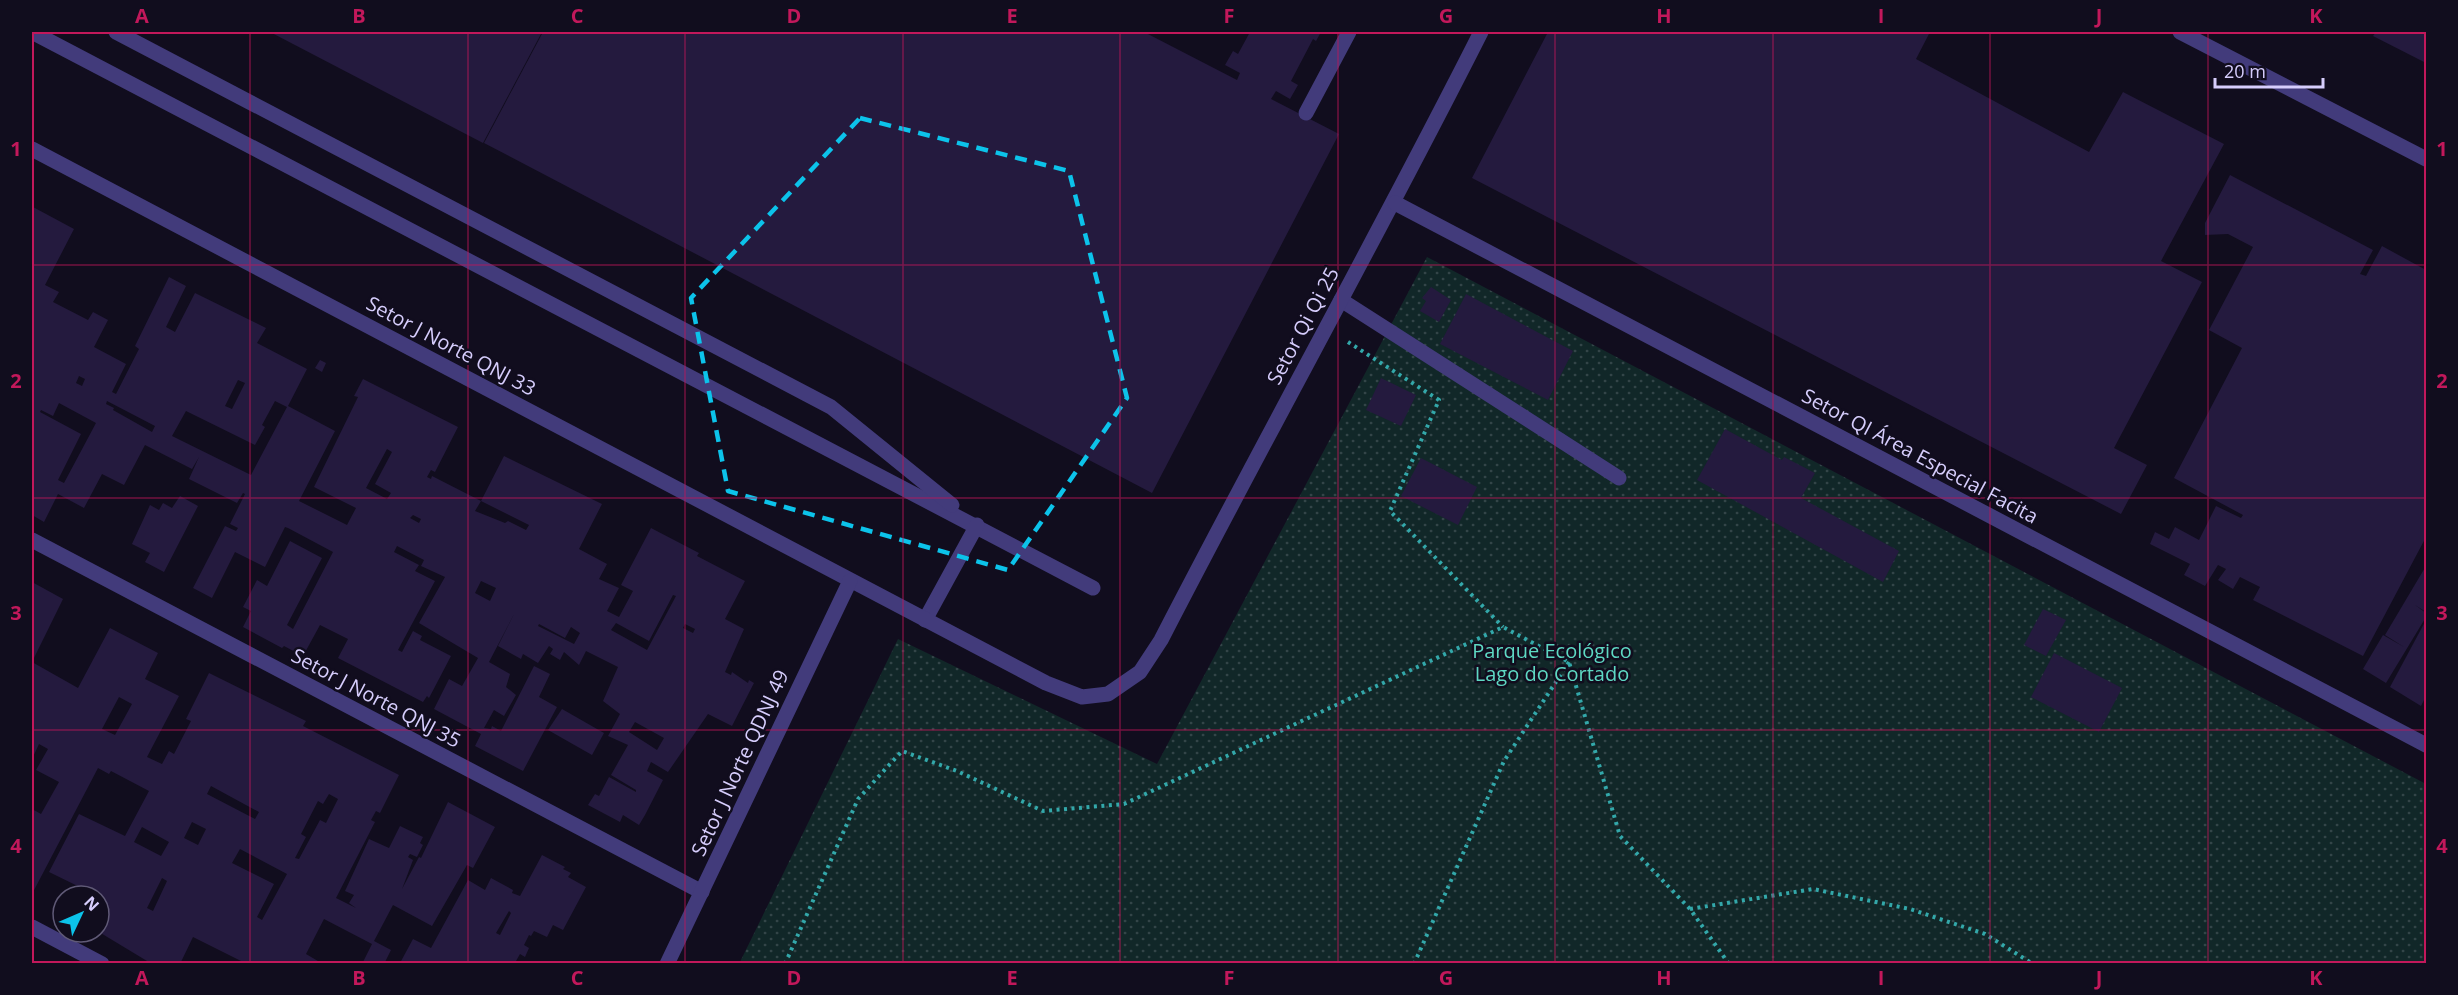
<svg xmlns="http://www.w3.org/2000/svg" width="2458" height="995" viewBox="0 0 2458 995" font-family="'Open Sans',sans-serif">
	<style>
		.park { fill: url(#park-dots) }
		.building { fill: #241a3e; fill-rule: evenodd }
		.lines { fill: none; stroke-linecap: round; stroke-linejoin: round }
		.path { stroke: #33a8aa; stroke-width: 4; stroke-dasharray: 3 4.5; stroke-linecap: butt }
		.service { stroke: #423b7b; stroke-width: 15 }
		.minor { stroke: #423b7b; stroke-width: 15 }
		.tertiary { stroke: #423b7b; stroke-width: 15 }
		.marked { fill: none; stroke: #0cc3ea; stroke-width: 4.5; stroke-dasharray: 12 8; stroke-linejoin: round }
		.grid { fill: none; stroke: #c2185b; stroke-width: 1.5; stroke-opacity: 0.55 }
		.labels { text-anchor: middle; stroke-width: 5; stroke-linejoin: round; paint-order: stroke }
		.street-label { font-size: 20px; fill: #d6cdfc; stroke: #110d1e }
		.park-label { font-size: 20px; fill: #5ed8c3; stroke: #110d1e }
		.neatline { fill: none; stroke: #c2185b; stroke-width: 2 }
		.grid-label { font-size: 20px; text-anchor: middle; font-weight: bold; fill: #c2185b }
	</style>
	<defs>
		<pattern id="park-dots" width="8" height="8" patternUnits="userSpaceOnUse" patternTransform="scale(1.5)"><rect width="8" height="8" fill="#112728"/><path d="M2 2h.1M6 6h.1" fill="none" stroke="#334548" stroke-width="1.8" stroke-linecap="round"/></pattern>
	</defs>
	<rect width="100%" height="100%" fill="#110d1e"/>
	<!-- park -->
	<polygon class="park" points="1427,257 2426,784 2426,963 739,964 898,639 1157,764"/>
	<!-- building -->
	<g class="building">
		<polygon points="270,32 542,32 483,143"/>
		<polygon points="543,32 1144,32 1237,80 1240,73 1225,65 1233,51 1238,54 1250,32 1321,32 1316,41 1313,39 1291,81 1298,85 1290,99 1276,91 1271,99 1339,134 1152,493 484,143"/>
		<polygon points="1548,32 1930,32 1916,59 2089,152 2123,92 2224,144 2161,261 2202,282 2114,448 2147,465 2121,514 1472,178"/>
		<polygon points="2376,32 2426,32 2426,63 2373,36"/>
		<polygon points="2230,175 2373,250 2360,274 2366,276 2382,246 2426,270 2426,537 2363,656 2253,600 2260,587 2240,577 2233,589 2218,580 2226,569 2218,565 2205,586 2184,575 2190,564 2150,544 2155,532 2169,539 2175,527 2199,540 2216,506 2241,518 2243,515 2174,478 2242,348 2209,330 2253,247 2228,234 2205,235 2205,223"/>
		<path d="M 33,207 L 74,229 L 45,285 L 59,292 L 53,302 L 88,320 L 93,312 L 108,320 L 94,347 L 126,364 L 112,392 L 116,394 L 139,349 L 135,346 L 169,277 L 186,286 L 166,327 L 175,332 L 195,293 L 266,328 L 257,343 L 307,369 L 288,406 L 335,431 L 299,501 L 347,525 L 356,508 L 314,487 L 358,397 L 354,396 L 363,379 L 458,427 L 435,472 L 431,470 L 427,477 L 431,479 L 432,476 L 481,501 L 475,511 L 505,523 L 508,521 L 526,530 L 529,525 L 481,501 L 504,456 L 602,504 L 579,549 L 607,564 L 599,579 L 619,588 L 607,611 L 619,617 L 633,591 L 621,585 L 651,528 L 699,553 L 697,556 L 745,581 L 725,619 L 744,629 L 725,672 L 731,675 L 732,672 L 748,683 L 749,680 L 754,683 L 732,726 L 708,714 L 668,772 L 651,762 L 647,771 L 663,780 L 645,815 L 639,825 L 623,815 L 620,822 L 588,805 L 595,794 L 599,796 L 609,777 L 636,792 L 636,790 L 611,775 L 628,745 L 608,736 L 620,714 L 603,701 L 618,667 L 586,651 L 579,665 L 564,652 L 560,660 L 550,654 L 553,649 L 549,646 L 538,663 L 523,654 L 521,659 L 498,646 L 514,614 L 489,662 L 510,674 L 506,687 L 516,695 L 504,716 L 494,710 L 484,728 L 491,729 L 492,726 L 501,731 L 534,666 L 550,674 L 539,697 L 557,707 L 523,771 L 475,746 L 481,734 L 434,709 L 449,679 L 462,686 L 478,658 L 419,623 L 445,577 L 421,566 L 424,560 L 397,546 L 394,552 L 419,565 L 415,571 L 435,581 L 398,650 L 402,652 L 413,631 L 422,636 L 420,640 L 451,656 L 429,698 L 427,696 L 423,702 L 338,658 L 348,639 L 320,625 L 303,656 L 284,646 L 282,648 L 243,627 L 251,611 L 243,607 L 257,580 L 267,586 L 290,541 L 322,558 L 287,625 L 293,629 L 333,552 L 288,528 L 285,527 L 265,567 L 235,552 L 212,598 L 193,588 L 225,526 L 236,531 L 238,528 L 230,524 L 245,494 L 243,493 L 237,503 L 189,479 L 199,457 L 192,469 L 145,445 L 124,485 L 102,474 L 84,508 L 58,494 L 44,522 L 32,515 ZM 79,376 L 85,379 L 82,386 L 76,383 ZM 238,380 L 245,383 L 232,409 L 225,406 ZM 107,401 L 155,426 L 152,432 L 113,410 L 114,408 L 106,404 ZM 275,401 L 287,407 L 251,475 L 172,436 L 186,411 L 255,445 L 265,427 L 262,425 ZM 59,403 L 96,423 L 64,483 L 58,480 L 81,434 L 40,412 L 41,410 L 53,416 ZM 387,449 L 392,452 L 375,484 L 391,493 L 387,499 L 366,488 ZM 413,515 L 421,519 L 419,523 L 410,518 ZM 481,581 L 496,588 L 490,601 L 475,593 ZM 673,595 L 676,596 L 647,650 L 611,630 L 616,623 L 649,641 ZM 539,624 L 565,638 L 571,627 L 580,633 L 574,644 L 538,626 ZM 685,624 L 695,629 L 693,633 L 683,628 ZM 635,722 L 664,738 L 657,750 L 629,732 Z"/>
		<polygon points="1431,287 1451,300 1439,322 1420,311 1426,301 1422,298"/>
		<polygon points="1466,294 1573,351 1548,400 1440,344"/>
		<polygon points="320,360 326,363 322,372 315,368"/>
		<polygon points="1381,378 1416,395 1401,426 1366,410"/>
		<polygon points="1725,429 1782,460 1784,457 1815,473 1801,498 1899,551 1883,582 1697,480"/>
		<polygon points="1421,458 1477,487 1458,525 1401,496"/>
		<polygon points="180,496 198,506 164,572 145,562 150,553 132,544 150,505 159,510 163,503 172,508"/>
		<polygon points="2426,566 2426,612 2415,605 2426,613 2426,617 2386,683 2363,669 2383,635 2404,647 2385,635"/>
		<polygon points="32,582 63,599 32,662"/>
		<polygon points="2043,609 2066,620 2046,656 2024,645"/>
		<polygon points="2426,620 2426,696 2421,706 2390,687"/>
		<path d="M 110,628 L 158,653 L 145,679 L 179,696 L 147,757 L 162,764 L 169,751 L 174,754 L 191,721 L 186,719 L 209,673 L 306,721 L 303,726 L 399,775 L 380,813 L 376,811 L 371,820 L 375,822 L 336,898 L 356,908 L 349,903 L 354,895 L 345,891 L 369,839 L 389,848 L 400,826 L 423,837 L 420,843 L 423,845 L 417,857 L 410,854 L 408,857 L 413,860 L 402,889 L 419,857 L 421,858 L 448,802 L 495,827 L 473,868 L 467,865 L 432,926 L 393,905 L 374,941 L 391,950 L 384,964 L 362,964 L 372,944 L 324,919 L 306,954 L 323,964 L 240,964 L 241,961 L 193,937 L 180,964 L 152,964 L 99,932 L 99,896 L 92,896 L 94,894 L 49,872 L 79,814 L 125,836 L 149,791 L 111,771 L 109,774 L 98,768 L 32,894 L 32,809 L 41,814 L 59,782 L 36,770 L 48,749 L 39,744 L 32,759 L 32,662 L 78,688 ZM 119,697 L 132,704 L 115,735 L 102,729 ZM 211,786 L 259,812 L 255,819 L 207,794 ZM 329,794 L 338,799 L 326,823 L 320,820 L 299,859 L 295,858 L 306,837 L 301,834 L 318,801 L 323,804 ZM 192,822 L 206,829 L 198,845 L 184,838 ZM 142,827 L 169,842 L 161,856 L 134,842 ZM 240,849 L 287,874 L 262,920 L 257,917 L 274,884 L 232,863 ZM 162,878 L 167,881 L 153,911 L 147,908 Z"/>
		<polygon points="2054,653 2122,688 2099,732 2031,697"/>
		<polygon points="562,709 604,733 592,755 548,730"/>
		<path d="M 542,855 L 565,867 L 563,869 L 571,873 L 568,877 L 586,887 L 563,930 L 553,925 L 547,937 L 534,931 L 531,936 L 529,935 L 524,945 L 529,948 L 525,957 L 520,954 L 516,961 L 521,964 L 400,963 L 413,939 L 431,948 L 468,880 L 485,890 L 491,878 L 513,890 L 512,893 L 520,896 ZM 509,911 L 511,913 L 500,935 L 496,933 Z"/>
	</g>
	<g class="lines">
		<!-- path -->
		<g class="path">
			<polyline points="1348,342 1439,400 1390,511 1503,627"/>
			<polyline points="1690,909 1813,889 1910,909 1985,934 2033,964"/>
			<polyline points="785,964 858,799 902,751 957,771 1043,811 1124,804 1503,627 1569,662 1620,836 1690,909 1729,964"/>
			<polyline points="1414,964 1504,761 1569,662"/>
		</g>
		<!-- service -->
		<g class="service">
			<polyline points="32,32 1093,588"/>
			<polyline points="116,32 831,407 952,505"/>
			<polyline points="1306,113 1349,32"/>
			<polyline points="1341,300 1619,478"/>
			<polyline points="925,620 977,525"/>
		</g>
		<!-- minor -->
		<g class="minor">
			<path d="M 32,149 L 1046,683 L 1082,697 L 1108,694 L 1140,672 L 1161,640 C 1266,436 1378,236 1481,32"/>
			<polyline points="1395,203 2426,745"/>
			<polyline points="32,540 702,892"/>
			<polyline points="32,927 102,964"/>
			<polyline points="667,964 850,581"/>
		</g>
		<!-- tertiary -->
		<polyline class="tertiary" points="2180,32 2426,159"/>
	</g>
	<!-- marked area -->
	<path class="marked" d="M 860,118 L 1069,171 L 1127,398 L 1008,570 L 728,491 L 691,298 Z"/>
	<!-- grid -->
	<path class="grid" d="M 250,32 L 250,964M 468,32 L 468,964M 685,32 L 685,964M 903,32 L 903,964M 1120,32 L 1120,964M 1338,32 L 1338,964M 1555,32 L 1555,964M 1773,32 L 1773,964M 1990,32 L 1990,964M 2208,32 L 2208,964M 32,265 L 2426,265M 32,498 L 2426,498M 32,730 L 2426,730"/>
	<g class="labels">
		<!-- street labels -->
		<g class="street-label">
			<text transform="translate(1303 326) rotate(-62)" y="7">Setor Qi Qi 25</text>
			<text transform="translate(451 346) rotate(28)" y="7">Setor J Norte QNJ 33</text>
			<text transform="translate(1920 456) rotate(28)" y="7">Setor QI Área Especial Facita</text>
			<text transform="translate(376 698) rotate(28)" y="7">Setor J Norte QNJ 35</text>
			<text transform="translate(740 763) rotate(-65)" y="7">Setor J Norte QDNJ 49</text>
		</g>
		<!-- park labels -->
		<g class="park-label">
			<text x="1552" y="658">Parque Ecológico<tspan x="1552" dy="23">Lago do Cortado</tspan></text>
		</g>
	</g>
	<!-- border -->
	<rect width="2458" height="995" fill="none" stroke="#110d1e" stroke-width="66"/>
	<!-- north arrow -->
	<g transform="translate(81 914) rotate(46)"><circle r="28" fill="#110d1e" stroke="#605a77" stroke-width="1.5"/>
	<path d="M0-4.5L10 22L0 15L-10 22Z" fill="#0cc3ea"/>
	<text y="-9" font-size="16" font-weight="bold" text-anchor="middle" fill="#d6cdfc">N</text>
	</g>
	<!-- scale -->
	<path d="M2215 78v9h108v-9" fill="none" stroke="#d6cdfc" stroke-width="3"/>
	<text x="2224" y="78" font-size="18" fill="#d6cdfc" stroke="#110d1e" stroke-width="4.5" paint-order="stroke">20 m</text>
	<rect x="33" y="33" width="2392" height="929" class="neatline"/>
	<g class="grid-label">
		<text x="142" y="23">A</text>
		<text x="359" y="23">B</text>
		<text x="577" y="23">C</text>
		<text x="794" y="23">D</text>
		<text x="1012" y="23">E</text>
		<text x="1229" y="23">F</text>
		<text x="1446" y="23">G</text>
		<text x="1664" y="23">H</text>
		<text x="1881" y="23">I</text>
		<text x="2099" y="23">J</text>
		<text x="2316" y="23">K</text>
		<text x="16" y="156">1</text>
		<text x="2442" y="156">1</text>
		<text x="16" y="388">2</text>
		<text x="2442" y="388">2</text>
		<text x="16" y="620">3</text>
		<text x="2442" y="620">3</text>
		<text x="16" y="853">4</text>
		<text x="2442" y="853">4</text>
		<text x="142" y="985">A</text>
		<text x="359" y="985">B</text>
		<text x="577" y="985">C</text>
		<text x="794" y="985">D</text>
		<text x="1012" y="985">E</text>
		<text x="1229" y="985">F</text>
		<text x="1446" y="985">G</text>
		<text x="1664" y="985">H</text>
		<text x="1881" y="985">I</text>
		<text x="2099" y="985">J</text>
		<text x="2316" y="985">K</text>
	</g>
</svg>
